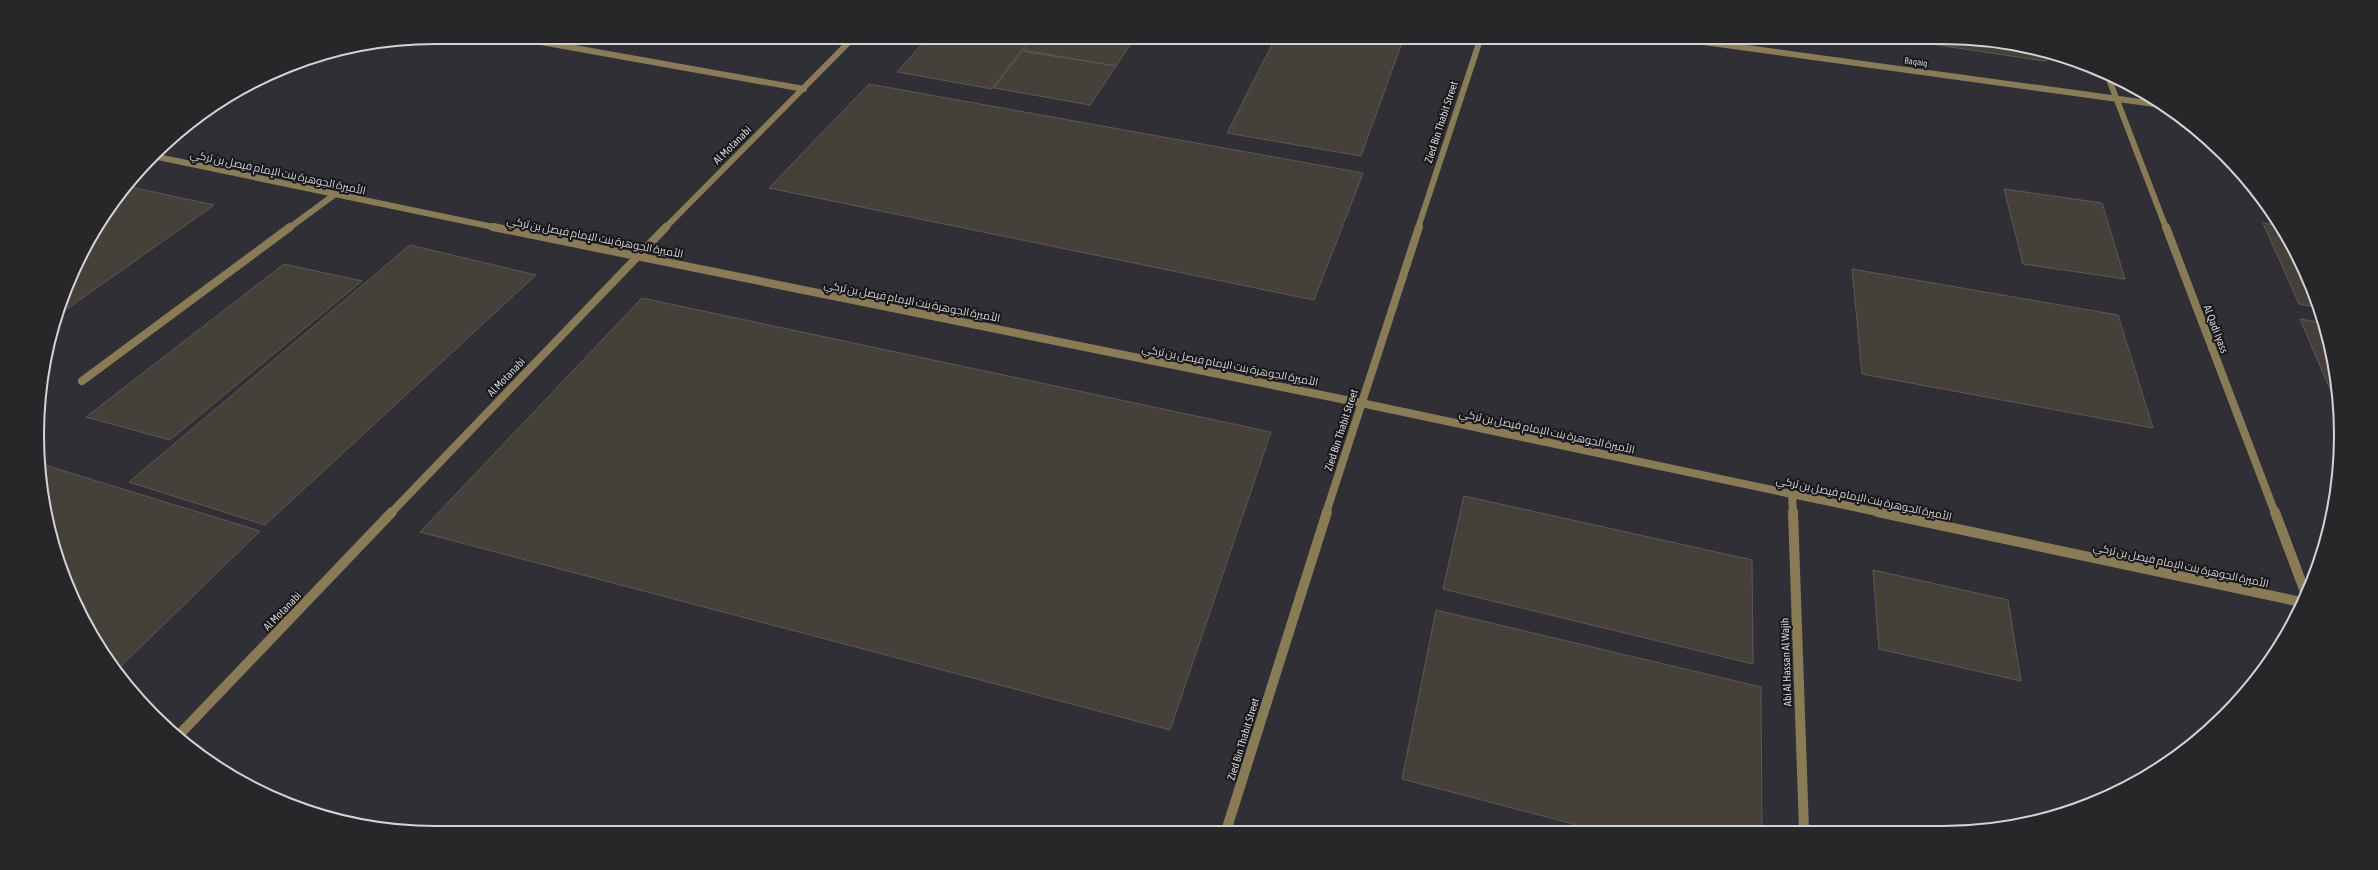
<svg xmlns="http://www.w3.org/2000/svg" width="2378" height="870" viewBox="0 0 2378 870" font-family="'Asap Condensed',Cairo,sans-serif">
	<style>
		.building { fill: #46403b; stroke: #5f5852 }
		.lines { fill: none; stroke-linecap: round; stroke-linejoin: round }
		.lane-far1 { stroke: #897b56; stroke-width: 6 }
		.lane { stroke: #897b56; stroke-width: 8 }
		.street-far2 { stroke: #897b56; stroke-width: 6 }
		.street-far1 { stroke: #897b56; stroke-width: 8 }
		.street { stroke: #897b56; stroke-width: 10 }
		.labels { text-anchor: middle; stroke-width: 4; stroke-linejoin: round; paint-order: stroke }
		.far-street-label { font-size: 9px; fill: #d3d2d6; stroke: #18171a }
		.street-label { font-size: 11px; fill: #d3d2d6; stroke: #18171a }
		.rim { fill: none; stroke: #d3d2d6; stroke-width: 2 }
	</style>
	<rect width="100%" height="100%" fill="#312f36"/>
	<!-- building -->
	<g class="building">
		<polygon points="928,37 1031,37 992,89 897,72"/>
		<polygon points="1033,37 1135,37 1116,66 1023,50"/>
		<polygon points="1276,37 1404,37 1361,156 1227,133"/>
		<polygon points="1874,37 1907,37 1908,42"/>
		<polygon points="1911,37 1943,37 2046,51 2053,53 2054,57 2044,61 1911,41"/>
		<polygon points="1022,51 1116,66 1090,105 994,88"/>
		<polygon points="869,84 1363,173 1314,300 769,188"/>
		<polygon points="126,186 214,205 57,316 78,259 119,193"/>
		<polygon points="2004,189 2102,203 2125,279 2023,264"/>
		<polygon points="2263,223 2280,226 2288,236 2320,308 2299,304"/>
		<polygon points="410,245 536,275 265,525 129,482"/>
		<polygon points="284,264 362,281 170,440 86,417"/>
		<polygon points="1852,269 2118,315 2153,428 1862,374"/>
		<polygon points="642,298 1271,432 1170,730 420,532"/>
		<polygon points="2300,319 2324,323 2338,383 2338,408"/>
		<polygon points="38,463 260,531 116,671 104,656 67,588 51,538"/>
		<polygon points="1464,496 1752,560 1753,664 1443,589"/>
		<polygon points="1873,570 2008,600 2021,681 1879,649"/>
		<polygon points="1436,610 1761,687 1762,830 1596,830 1402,779"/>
	</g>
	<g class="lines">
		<!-- lane-far1 -->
		<polyline class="lane-far1" points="289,228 334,195"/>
		<!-- lane -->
		<polyline class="lane" points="82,381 290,227"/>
		<!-- street-far2 -->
		<g class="street-far2">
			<polyline points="513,37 804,89"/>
			<polyline points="1667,37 2162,105"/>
			<polyline points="2107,74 2166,228"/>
			<polyline points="153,156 498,228"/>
			<polyline points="665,228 854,37"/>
			<polyline points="1418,228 1481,37"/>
		</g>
		<!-- street-far1 -->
		<g class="street-far1">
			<polyline points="493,227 1361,403 1882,513"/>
			<polyline points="2166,227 2275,513"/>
			<polyline points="1792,494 1793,513"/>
			<polyline points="391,513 666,227"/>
			<polyline points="1326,513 1419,227"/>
		</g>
		<!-- street -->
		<g class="street">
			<polyline points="1793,512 1804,830"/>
			<polyline points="1878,512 2301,602"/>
			<polyline points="2275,512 2305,592"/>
			<polyline points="178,736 392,512"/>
			<polyline points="1226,831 1327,512"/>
		</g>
	</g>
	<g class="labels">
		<!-- far-street labels -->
		<g class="far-street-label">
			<text transform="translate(1916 62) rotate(8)" y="3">Baqaiq</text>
		</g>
		<!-- street labels -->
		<g class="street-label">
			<text transform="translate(1441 122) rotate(-72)" y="4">Zied Bin Thabit Street</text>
			<text transform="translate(732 145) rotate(-45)" y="4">Al Motanabi</text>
			<text transform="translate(278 172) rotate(12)" y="4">الأميرة الجوهرة بنت الإمام فيصل بن تركي</text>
			<text transform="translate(595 237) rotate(11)" y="4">الأميرة الجوهرة بنت الإمام فيصل بن تركي</text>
			<text transform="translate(912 301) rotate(11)" y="4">الأميرة الجوهرة بنت الإمام فيصل بن تركي</text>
			<text transform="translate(2216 329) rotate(69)" y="4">Al Qadi Iyass</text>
			<text transform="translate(1230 365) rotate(11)" y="4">الأميرة الجوهرة بنت الإمام فيصل بن تركي</text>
			<text transform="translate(506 377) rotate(-46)" y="4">Al Motanabi</text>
			<text transform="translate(1341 430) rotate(-72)" y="4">Zied Bin Thabit Street</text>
			<text transform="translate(1547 431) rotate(12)" y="4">الأميرة الجوهرة بنت الإمام فيصل بن تركي</text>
			<text transform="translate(1864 498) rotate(12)" y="4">الأميرة الجوهرة بنت الإمام فيصل بن تركي</text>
			<text transform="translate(2181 565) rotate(12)" y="4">الأميرة الجوهرة بنت الإمام فيصل بن تركي</text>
			<text transform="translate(282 611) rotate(-46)" y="4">Al Motanabi</text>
			<text transform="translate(1786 662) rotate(-92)" y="4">Abi Al Hassan Al Wajih</text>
			<text transform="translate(1243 739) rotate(-73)" y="4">Zied Bin Thabit Street</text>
		</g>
	</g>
	<!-- crop -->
	<path d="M0 0H2378V870H0ZM435 44H1943A391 391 0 0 1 2334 435V435A391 391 0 0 1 1943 826H435A391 391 0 0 1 44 435V435A391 391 0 0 1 435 44Z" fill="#272629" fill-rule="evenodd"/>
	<path class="rim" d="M435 44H1943A391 391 0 0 1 2334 435V435A391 391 0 0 1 1943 826H435A391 391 0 0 1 44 435V435A391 391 0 0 1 435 44Z"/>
</svg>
